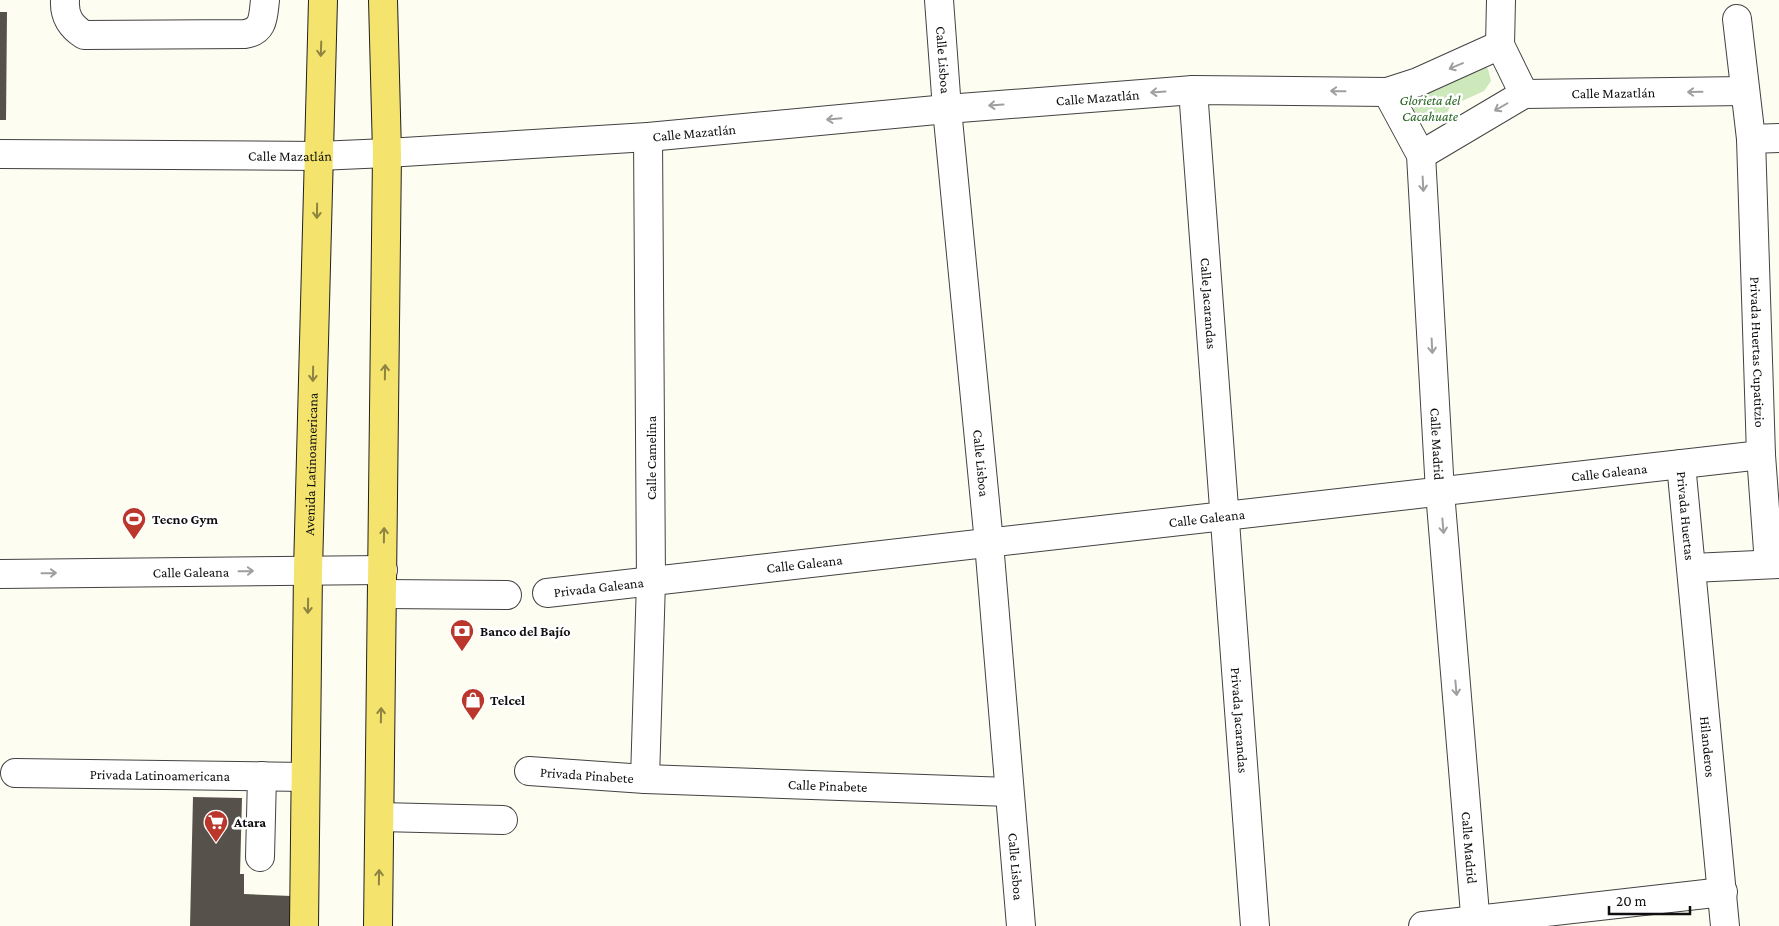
<svg xmlns="http://www.w3.org/2000/svg" width="1779" height="926" viewBox="0 0 1779 926" font-family="'Crimson Pro',serif">
	<style>
		.green { fill: #cde8bb }
		.building { fill: #57514b }
		.lines { fill: none; stroke-linecap: round; stroke-linejoin: round }
		.minor-casing { stroke: #424242; stroke-width: 30 }
		.major-casing { stroke: #202020; stroke-width: 30 }
		.minor { stroke: #fff; stroke-width: 28 }
		.major { stroke: #f4e36c; stroke-width: 28 }
		.oneway { stroke: #8d8442 }
		.oneway2 { stroke: #9f9f9f }
		.labels { text-anchor: middle; stroke-width: 5; stroke-linejoin: round; paint-order: stroke }
		.street-label { font-size: 14px; fill: #0f0f0f; stroke: #fff }
		.park-label { font-size: 14px; font-style: italic; fill: #266521; stroke: #fff }
		.poi-label { font-size: 14px; font-weight: bold; fill: #0f0f0f; stroke: #fff; text-anchor: start }
	</style>
	<rect width="100%" height="100%" fill="#fefdf1"/>
	<!-- green -->
	<polygon class="green" points="1481,62 1488,69 1491,81 1484,91 1451,106 1446,114 1434,122 1421,121 1413,110 1418,97 1443,87"/>
	<!-- building -->
	<g class="building">
		<polygon points="0,12 7,12 6,120 0,120"/>
		<polygon points="193,797 242,798 240,874 244,874 244,894 291,896 291,926 190,926"/>
	</g>
	<g class="lines">
		<!-- minor casing -->
		<g class="minor-casing">
			<g id="minor">
				<path d="M 65,0 C 64,16 70,26 84,35 L 245,34 C 264,31 263,17 265,0"/>
				<path id="s1" d="M 939,0 L 947,109 L 989,543 L 1021,926"/>
				<polyline points="1501,0 1500,45 1524,94"/>
				<path id="s2" d="M 1737,19 L 1751,139 L 1761,455 L 1769,564"/>
				<path id="s3" d="M 1193,90 L 1255,926"/>
				<path id="s4" d="M 1387,92 L 1421,155 L 1440,492 L 1476,926"/>
				<polyline points="1751,139 1779,138"/>
				<path id="s5" d="M 0,154 L 318,156 L 387,153 L 648,137 L 947,109 L 1193,90 L 1387,92 L 1418,82 L 1500,45"/>
				<path id="s6" d="M 1421,155 L 1524,94 L 1744,91"/>
				<path id="s7" d="M 1681,464 L 1725,926"/>
				<polyline points="1692,568 1779,564"/>
				<path id="s8" d="M 0,574 L 383,570"/>
				<path id="s9" d="M 547,593 L 1761,455"/>
				<polyline points="383,594 507,595"/>
				<path id="s10" d="M 529,771 L 645,779 L 1009,792"/>
				<path id="s11" d="M 15,773 L 305,777"/>
				<polyline points="645,779 651,581 648,137"/>
				<polyline points="380,817 503,820"/>
				<polyline points="260,857 262,776"/>
				<polyline points="1423,926 1723,892"/>
			</g>
		</g>
		<!-- major casing -->
		<g class="major-casing">
			<g id="major">
				<path id="s12" d="M 304,926 L 308,570 L 323,0"/>
				<polyline points="378,926 387,153 383,0"/>
			</g>
		</g>
		<!-- minor -->
		<use href="#minor" class="minor"/>
		<!-- major -->
		<use href="#major" class="major"/>
	</g>
	<!-- one-way arrows -->
	<defs><path id="oneway-shaft" d="M-6 0H5M1.5-3L5.5 0L1.5 3" fill="none" stroke-width="1.6" stroke-linecap="round" stroke-linejoin="round" transform="scale(1.25)"/></defs>
	<g class="oneway">
		<use href="#oneway-shaft" transform="translate(321 49) rotate(92)"/>
		<use href="#oneway-shaft" transform="translate(317 211) rotate(91)"/>
		<use href="#oneway-shaft" transform="translate(385 372) rotate(-89)"/>
		<use href="#oneway-shaft" transform="translate(313 374) rotate(91)"/>
		<use href="#oneway-shaft" transform="translate(384 535) rotate(-89)"/>
		<use href="#oneway-shaft" transform="translate(308 606) rotate(91)"/>
		<use href="#oneway-shaft" transform="translate(381 715) rotate(-89)"/>
		<use href="#oneway-shaft" transform="translate(379 877) rotate(-89)"/>
	</g>
	<g class="oneway2">
		<use href="#oneway-shaft" transform="translate(1456 66) rotate(157)"/>
		<use href="#oneway-shaft" transform="translate(1338 91) rotate(-179)"/>
		<use href="#oneway-shaft" transform="translate(1158 92) rotate(176)"/>
		<use href="#oneway-shaft" transform="translate(1695 92) rotate(179)"/>
		<use href="#oneway-shaft" transform="translate(996 105) rotate(176)"/>
		<use href="#oneway-shaft" transform="translate(1501 107) rotate(150)"/>
		<use href="#oneway-shaft" transform="translate(834 119) rotate(175)"/>
		<use href="#oneway-shaft" transform="translate(1423 184) rotate(87)"/>
		<use href="#oneway-shaft" transform="translate(1432 346) rotate(87)"/>
		<use href="#oneway-shaft" transform="translate(1443 526) rotate(85)"/>
		<use href="#oneway-shaft" transform="translate(246 571) rotate(-1)"/>
		<use href="#oneway-shaft" transform="translate(49 573) rotate(-1)"/>
		<use href="#oneway-shaft" transform="translate(1456 688) rotate(85)"/>
	</g>
	<!-- icons -->
	<defs>
		<g id="stadium-pin" transform="scale(1.25)"><path d="M0 17L-7.5 6A9.5 9.5 0 1 1 7.5 6Z" fill="#bb362b" stroke="#fff"/><path d="M0-5a6.5 5 0 1 0 0 10a6.5 5 0 1 0 0-10ZM-3.5-1.8h7v3.6h-7Z" fill="#fff"/></g>
		<g id="bank-pin" transform="scale(1.25)"><path d="M0 17L-7.5 6A9.5 9.5 0 1 1 7.5 6Z" fill="#bb362b" stroke="#fff"/><path d="M-6-4H6V4H-6ZM0-2.3a2.3 2.3 0 1 0 0 4.6a2.3 2.3 0 1 0 0-4.6Z" fill="#fff"/></g>
		<g id="shop-pin" transform="scale(1.25)"><path d="M0 17L-7.5 6A9.5 9.5 0 1 1 7.5 6Z" fill="#bb362b" stroke="#fff"/><path d="M-5-2.5h2.3a2.7 3.5 0 0 1 5.4 0H5L5.5 6h-11ZM-1.5-2.5h3a1.5 2.3 0 0 0-3 0Z" fill="#fff"/></g>
		<g id="supermarket-pin" transform="scale(1.25)"><path d="M0 17L-7.5 6A9.5 9.5 0 1 1 7.5 6Z" fill="#bb362b" stroke="#fff"/><path d="M-6-5.5h2.5l.6 2H6L4.5 2H-2.5L-4.4-4H-6ZM-1.5 3.2a1.3 1.3 0 1 0 .1 0ZM3 3.2a1.3 1.3 0 1 0 .1 0Z" fill="#fff"/></g>
	</defs>
	<g fill-rule="evenodd">
		<use href="#stadium-pin" x="134" y="519"/>
		<use href="#bank-pin" x="462" y="631"/>
		<use href="#shop-pin" x="473" y="700"/>
		<use href="#supermarket-pin" x="216" y="822"/>
	</g>
	<g class="labels">
		<!-- street labels -->
		<g class="street-label">
			<text dy="5" stroke="none"><textPath href="#s1" startOffset="60">Calle Lisboa</textPath></text>
			<text dy="5" stroke="none"><textPath href="#s6" startOffset="209">Calle Mazatlán</textPath></text>
			<text dy="5" stroke="none"><textPath href="#s5" startOffset="1100">Calle Mazatlán</textPath></text>
			<text dy="5" stroke="none"><textPath href="#s5" startOffset="695">Calle Mazatlán</textPath></text>
			<text dy="5" stroke="none"><textPath href="#s5" startOffset="290">Calle Mazatlán</textPath></text>
			<text dy="5" stroke="none"><textPath href="#s3" startOffset="214">Calle Jacarandas</textPath></text>
			<text dy="5" stroke="none"><textPath href="#s2" startOffset="334">Privada Huertas Cupatitzio</textPath></text>
			<text dy="5" stroke="none"><textPath href="#s4" startOffset="361">Calle Madrid</textPath></text>
			<text transform="translate(651 458) rotate(-90)" y="5">Calle Camelina</text>
			<text dy="5" stroke="none"><textPath href="#s12" startOffset="462">Avenida Latinoamericana</textPath></text>
			<text dy="5" stroke="none"><textPath href="#s1" startOffset="465">Calle Lisboa</textPath></text>
			<text dy="5" stroke="none"><textPath href="#s9" startOffset="1069">Calle Galeana</textPath></text>
			<text dy="5" stroke="none"><textPath href="#s7" startOffset="52">Privada Huertas</textPath></text>
			<text dy="5" stroke="none"><textPath href="#s9" startOffset="664">Calle Galeana</textPath></text>
			<text dy="5" stroke="none"><textPath href="#s9" startOffset="259">Calle Galeana</textPath></text>
			<text dy="5" stroke="none"><textPath href="#s8" startOffset="191">Calle Galeana</textPath></text>
			<text dy="5" stroke="none"><textPath href="#s9" startOffset="52">Privada Galeana</textPath></text>
			<text dy="5" stroke="none"><textPath href="#s3" startOffset="632">Privada Jacarandas</textPath></text>
			<text dy="5" stroke="none"><textPath href="#s7" startOffset="284">Hilanderos</textPath></text>
			<text dy="5" stroke="none"><textPath href="#s11" startOffset="145">Privada Latinoamericana</textPath></text>
			<text dy="5" stroke="none"><textPath href="#s10" startOffset="58">Privada Pinabete</textPath></text>
			<text dy="5" stroke="none"><textPath href="#s10" startOffset="299">Calle Pinabete</textPath></text>
			<text dy="5" stroke="none"><textPath href="#s4" startOffset="766">Calle Madrid</textPath></text>
			<text dy="5" stroke="none"><textPath href="#s1" startOffset="870">Calle Lisboa</textPath></text>
		</g>
		<!-- park labels -->
		<g class="park-label">
			<text x="1430" y="105">Glorieta del<tspan x="1430" dy="16">Cacahuate</tspan></text>
		</g>
		<!-- poi labels -->
		<g class="poi-label">
			<text x="152" y="524">Tecno Gym</text>
			<text x="480" y="636">Banco del Bajío</text>
			<text x="490" y="705">Telcel</text>
			<text x="234" y="827">Atara</text>
		</g>
	</g>
	<!-- scale -->
	<path d="M1609 906v8h81v-8" fill="none" stroke="#0f0f0f" stroke-width="2.5"/>
	<text x="1616" y="906" font-size="15" fill="#0f0f0f" stroke="#ffffff" stroke-width="4" paint-order="stroke">20 m</text>
</svg>
